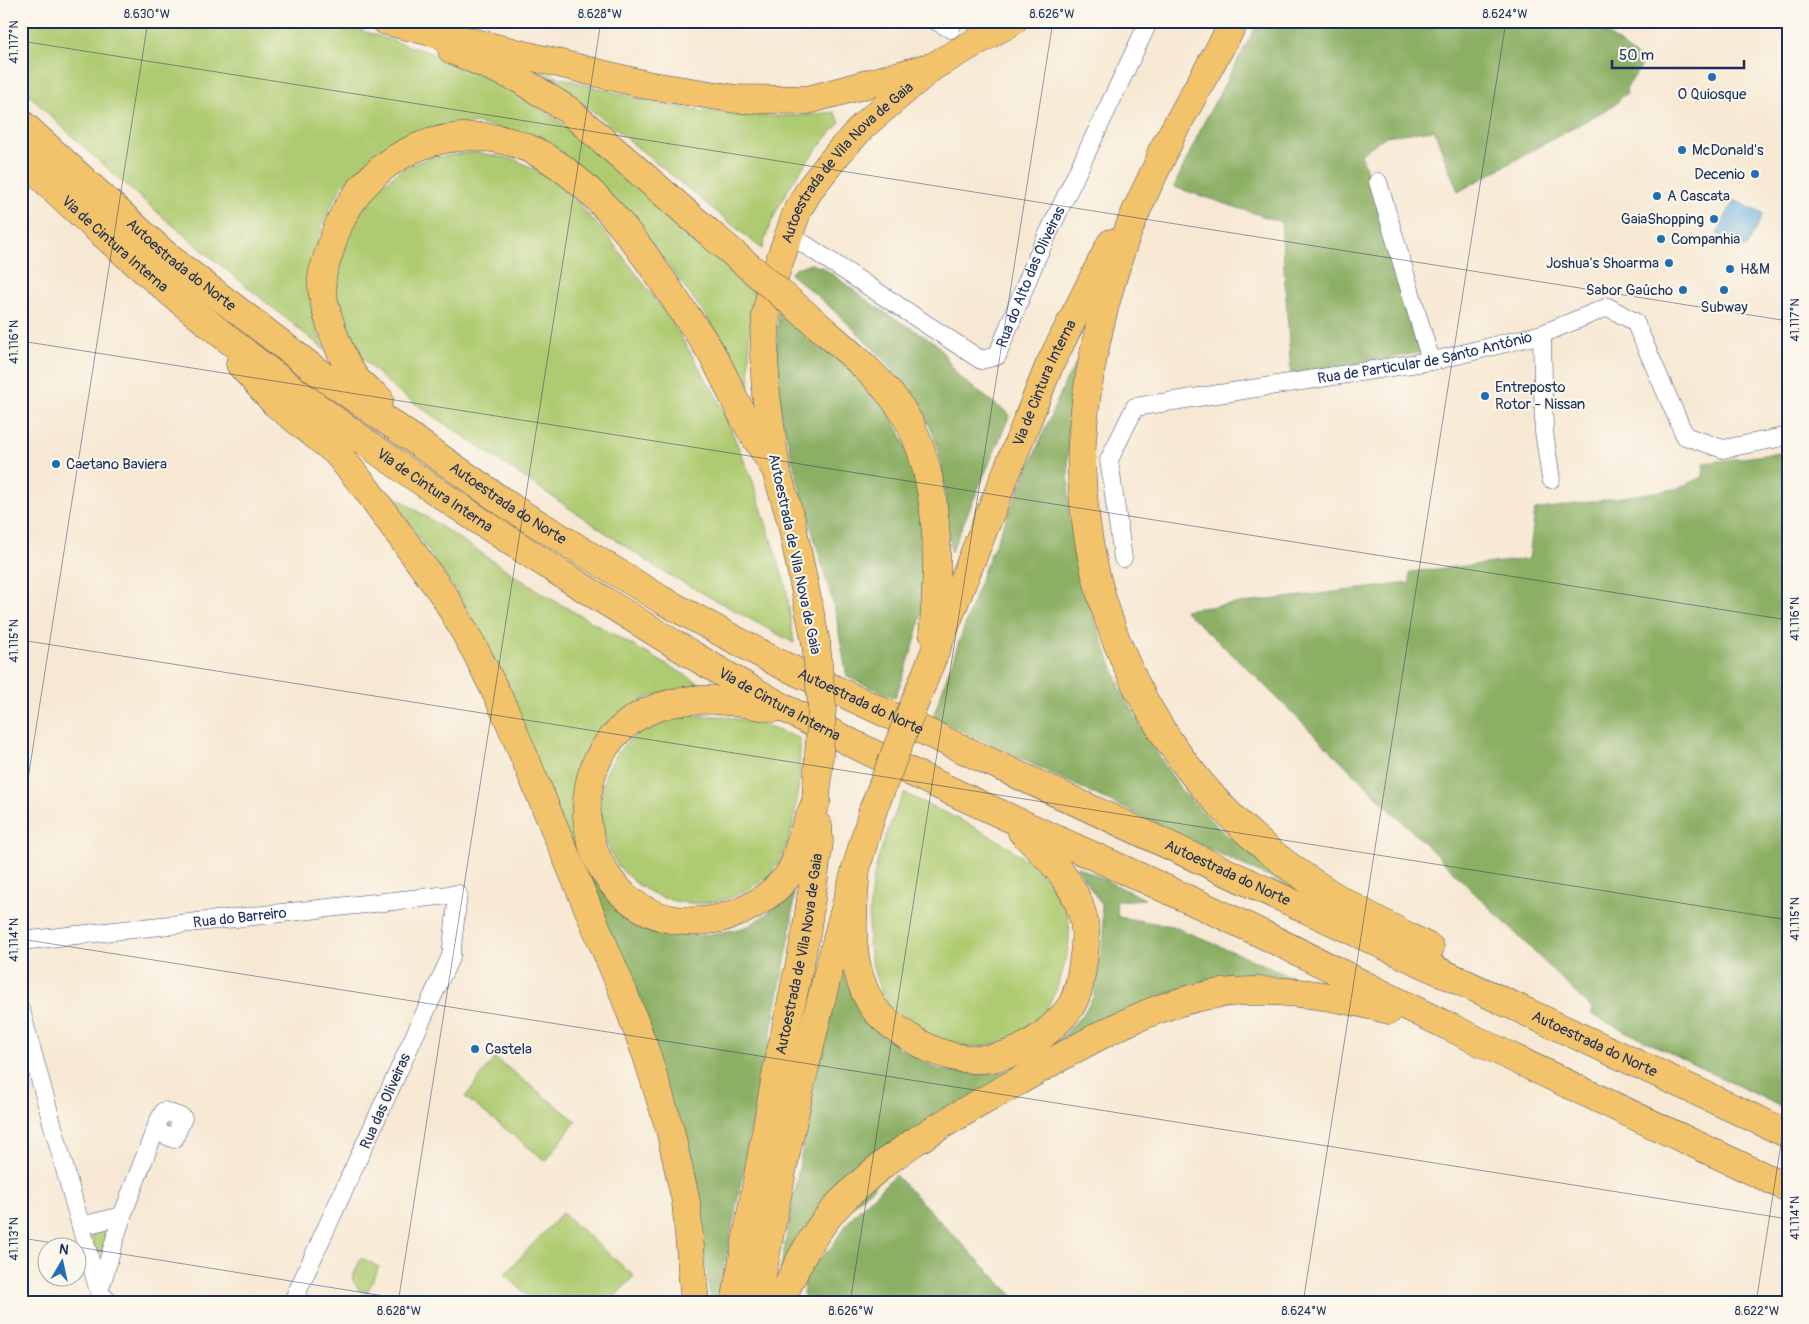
<svg xmlns="http://www.w3.org/2000/svg" width="1809" height="1324" viewBox="0 0 1809 1324" font-family="Pangolin,sans-serif">
	<style>
		.green { fill: #afcb71; stroke: #657d68 }
		.forest { fill: #8baf63; stroke: #536f60 }
		.water { fill: #6ab1e1; stroke: #4270a0 }
		.lines { fill: none; stroke-linecap: round; stroke-linejoin: round }
		.street-casing { stroke: #3c4b70; stroke-width: 19 }
		.highway-casing { stroke: #3c4b70; stroke-width: 29 }
		.street { stroke: #fff; stroke-width: 18 }
		.highway { stroke: #f2c36a; stroke-width: 28 }
		.highway-bridge-casing { stroke: #3c4b70; stroke-width: 29; stroke-linecap: butt }
		.highway-bridge { stroke: #f2c36a; stroke-width: 28 }
		.ticks { fill: none; stroke: #1b2f5e; stroke-width: 1; stroke-opacity: 0.45 }
		.poi-dot { fill: #1f6fb2; stroke: #fbf7ec; stroke-width: 2 }
		.labels { text-anchor: middle; stroke-width: 4; stroke-linejoin: round; paint-order: stroke }
		.poi-label { font-size: 15px; fill: #1b2f5e; stroke: #fbf7ec; text-anchor: start }
		.street-label { font-size: 15px; fill: #1b2f5e; stroke: #fbf7ec }
		.neatline { fill: none; stroke: #1b2f5e; stroke-width: 2 }
		.ticks-label { font-size: 12px; text-anchor: middle; fill: #1b2f5e }
	</style>
	<rect width="100%" height="100%" fill="#fbf7ec"/>
	<filter id="ink" filterUnits="userSpaceOnUse"><feTurbulence type="fractalNoise" baseFrequency=".02" numOctaves="2"/><feDisplacementMap in="SourceGraphic" scale="10" xChannelSelector="R" yChannelSelector="G"/><feConvolveMatrix kernelMatrix="1 2 1 2 8 2 1 2 1" color-interpolation-filters="sRGB"/></filter>
	<filter id="wash" filterUnits="userSpaceOnUse"><feTurbulence type="fractalNoise" baseFrequency=".0096" numOctaves="4" result="noise"/><feDisplacementMap in="SourceGraphic" scale="20" xChannelSelector="R" yChannelSelector="G"/><feGaussianBlur stdDeviation="1.12" result="paint"/><feColorMatrix in="noise" values="0 0 0 0 0 0 0 0 0 0 0 0 0 0 0 0 0 1.4 0 .05"/><feComposite in="paint" operator="in"/></filter>
	<g filter="url(#wash)">
		<rect width="100%" height="100%" fill="#f7e8d3"/>
		<!-- green -->
		<g class="green">
			<path d="M 21,21 L 332,21 L 446,58 L 509,89 L 571,129 L 675,214 L 757,293 C 747,325 749,354 750,387 L 726,343 L 651,242 L 512,131 L 476,123 L 442,127 L 388,148 L 366,164 L 342,186 L 326,215 L 313,257 L 310,288 L 313,319 L 325,350 C 221,266 116,182 21,87 Z"/>
			<path d="M 491,57 C 605,90 714,129 834,112 L 840,122 C 805,162 777,197 762,249 L 598,115 L 562,89 L 530,71 Z"/>
			<polygon points="475,152 516,160 558,181 610,239 671,320 718,399 753,482 786,587 794,643 662,571 394,389 362,358 344,325 337,305 336,276 347,232 377,189 404,167 430,158"/>
			<path d="M 387,491 L 546,596 L 704,686 C 682,688 661,692 641,701 C 603,718 571,762 574,804 C 575,825 582,847 587,868 L 583,869 L 464,603 Z"/>
			<path d="M 680,716 L 723,716 L 761,724 L 800,739 C 800,768 798,826 784,851 C 780,859 774,870 768,877 C 764,881 757,884 752,887 C 710,914 654,907 621,869 C 604,851 599,814 602,790 C 603,774 617,751 629,740 C 642,728 664,722 680,716 Z"/>
			<path d="M 904,793 C 959,821 1028,845 1062,900 C 1073,918 1070,947 1064,966 C 1058,986 1051,1008 1035,1022 C 1014,1041 980,1051 953,1046 C 941,1045 898,1016 890,1006 C 879,993 873,970 870,953 C 868,945 869,936 869,927 C 869,874 883,840 904,793 Z"/>
			<polygon points="495,1058 576,1121 546,1161 465,1097"/>
			<polygon points="562,1213 634,1276 609,1303 535,1303 505,1274"/>
			<polygon points="96,1229 106,1230 108,1235 101,1252 97,1253 95,1251 90,1233"/>
			<polygon points="361,1258 379,1267 367,1293 359,1290 352,1279"/>
		</g>
		<!-- forest -->
		<g class="forest">
			<polygon points="1259,21 1591,21 1644,62 1626,89 1627,94 1622,96 1616,104 1458,192 1434,130 1386,136 1361,154 1426,352 1291,374 1281,222 1174,187 1203,124"/>
			<path d="M 811,264 L 824,268 L 876,307 L 937,344 L 959,377 L 1010,415 L 951,552 C 947,518 945,483 938,450 C 924,388 839,312 790,274 L 795,268 Z"/>
			<path d="M 778,308 C 809,335 856,369 880,400 C 925,457 933,561 918,630 C 912,653 903,676 895,698 L 847,677 L 835,610 L 795,472 L 781,413 L 776,371 Z"/>
			<polygon points="1083,350 1068,428 1069,517 1088,601 1122,692 1160,758 1182,791 1224,833 1274,870 1337,910 933,717 984,570 1065,383"/>
			<polygon points="1788,452 1788,1110 1592,1015 1592,1009 1248,669 1184,610 1410,583 1410,572 1529,559 1535,510 1676,489 1703,477 1704,463"/>
			<polygon points="1076,866 1145,899 1116,901 1118,917 1172,926 1295,978 1229,979 976,1095 780,1271 813,1091 842,970 852,993 871,1026 901,1049 941,1070 984,1074 1008,1070 1057,1042 1084,1013 1093,997 1104,934 1101,904"/>
			<path d="M 587,868 C 620,917 660,946 722,932 C 730,930 741,929 748,926 C 764,917 779,903 794,892 L 791,931 L 717,1303 L 711,1303 L 696,1204 L 583,869 Z"/>
			<polygon points="895,1175 1020,1303 811,1303 803,1294 805,1274 831,1247 852,1217"/>
		</g>
		<!-- water -->
		<polygon class="water" points="1734,200 1763,214 1746,248 1717,234"/>
	</g>
	<g filter="url(#ink)">
		<g class="lines">
			<!-- street casing -->
			<g class="street-casing">
				<g id="street">
					<polyline points="936,21 951,29"/>
					<polyline points="1378,182 1431,361"/>
					<path id="s1" d="M 804,244 L 981,360 L 997,356 L 1036,259 L 1149,21"/>
					<polyline points="1542,334 1544,432 1551,479"/>
					<path id="s2" d="M 1123,558 L 1109,460 L 1135,407 L 1437,360 L 1542,334 L 1608,307 L 1635,322 L 1685,436 L 1723,449 L 1788,436"/>
					<path id="s3" d="M 21,941 L 458,894 L 451,956 L 292,1303"/>
					<polyline points="21,1011 99,1292 110,1303"/>
					<polyline points="81,1226 122,1216"/>
					<polyline points="99,1292 122,1216 159,1120 164,1111 183,1118 174,1139 156,1131"/>
				</g>
			</g>
			<!-- highway casing -->
			<g class="highway-casing">
				<g id="highway">
					<polyline points="386,21 647,85 736,99 808,100 926,68"/>
					<polyline points="452,50 519,79 568,110 713,236"/>
					<path id="s4" d="M 21,123 L 168,257 L 327,379 L 512,508 L 662,600 L 776,662 L 1788,1134"/>
					<path d="M 1170,139 C 1154,175 1133,212 1121,251 C 1101,312 1086,377 1082,442 C 1080,471 1083,500 1087,529 C 1105,651 1166,763 1260,843 C 1310,887 1371,917 1430,948"/>
					<polyline points="1161,153 1235,21"/>
					<path id="s5" d="M 21,157 C 182,316 370,452 560,573 C 636,620 712,669 790,711 C 930,786 1077,847 1220,914 C 1298,950 1374,991 1452,1028 C 1563,1083 1676,1135 1788,1188"/>
					<path d="M 812,320 C 840,345 872,370 895,400 C 941,460 940,561 933,633"/>
					<polyline points="240,364 275,403 336,452 365,487 445,597 477,654 505,711 622,989 647,1056 670,1130 686,1202 695,1303"/>
					<path d="M 379,399 C 372,393 363,387 357,380 C 341,361 320,303 322,278 C 323,269 327,259 330,250 C 356,150 467,103 555,163 C 607,199 644,252 678,304 C 690,321 703,338 713,356 C 725,377 734,399 745,420 C 754,437 766,453 776,470"/>
					<path id="s6" d="M 816,643 L 791,520 L 776,470 L 766,394 L 764,355 L 766,314 L 775,274 L 798,209 L 812,186 L 839,152 L 864,125 L 932,67 L 1013,21"/>
					<path id="s7" d="M 922,684 L 1049,366 L 1111,243"/>
					<path d="M 774,708 C 745,703 712,697 683,701 C 533,725 571,939 710,920 C 739,916 767,900 785,879 C 796,867 797,851 802,837 C 806,825 811,813 816,802"/>
					<path d="M 856,868 C 853,915 846,962 872,1005 C 878,1016 901,1032 912,1039 C 959,1068 1009,1067 1051,1028 C 1058,1021 1066,1014 1071,1006 C 1079,993 1081,976 1083,962 C 1086,945 1087,929 1082,913 C 1073,880 1046,855 1022,832"/>
					<path id="s8" d="M 735,1303 L 777,1070 L 806,934 L 819,842 L 818,826"/>
					<path d="M 757,1303 C 786,1136 825,972 873,810"/>
					<path d="M 780,1303 C 795,1268 813,1231 840,1203 C 893,1148 952,1119 1017,1082 C 1082,1045 1156,998 1232,992 C 1286,988 1337,996 1389,1010"/>
				</g>
			</g>
			<!-- street -->
			<use href="#street" class="street"/>
			<!-- highway -->
			<use href="#highway" class="highway"/>
			<!-- highway-bridge casing -->
			<g class="highway-bridge-casing">
				<g id="highway-bridge">
					<polyline points="713,236 812,320"/>
					<polyline points="816,643 822,707 816,802"/>
					<polyline points="873,810 922,684"/>
				</g>
			</g>
			<!-- highway-bridge -->
			<use href="#highway-bridge" class="highway-bridge"/>
		</g>
	</g>
	<!-- ticks -->
	<path class="ticks" d="M 1783,21 L 1788,22M 21,41 L 1788,321M 21,341 L 1788,620M 21,640 L 1788,920M 21,823 L 148,21M 21,939 L 1788,1219M 21,1238 L 73,1246M 78,1247 L 428,1303M 398,1303 L 601,21M 850,1303 L 1053,21M 1303,1303 L 1506,21M 1756,1303 L 1788,1099"/>
	<!-- markers -->
	<g class="poi-dot">
		<circle cx="1712" cy="77" r="5"/>
		<circle cx="1682" cy="150" r="5"/>
		<circle cx="1755" cy="174" r="5"/>
		<circle cx="1657" cy="196" r="5"/>
		<circle cx="1714" cy="219" r="5"/>
		<circle cx="1661" cy="239" r="5"/>
		<circle cx="1669" cy="263" r="5"/>
		<circle cx="1730" cy="269" r="5"/>
		<circle cx="1683" cy="290" r="5"/>
		<circle cx="1724" cy="290" r="5"/>
		<circle cx="1485" cy="396" r="5"/>
		<circle cx="56" cy="464" r="5"/>
		<circle cx="475" cy="1049" r="5"/>
	</g>
	<g class="labels">
		<!-- poi labels -->
		<g class="poi-label">
			<text x="1712" y="99" text-anchor="middle">O Quiosque</text>
			<text x="1692" y="155">McDonald's</text>
			<text x="1745" y="179" text-anchor="end">Decenio</text>
			<text x="1667" y="201">A Cascata</text>
			<text x="1704" y="224" text-anchor="end">GaiaShopping</text>
			<text x="1671" y="244">Companhia</text>
			<text x="1659" y="268" text-anchor="end">Joshua's Shoarma</text>
			<text x="1740" y="274">H&amp;M</text>
			<text x="1673" y="295" text-anchor="end">Sabor Gaúcho</text>
			<text x="1724" y="312" text-anchor="middle">Subway</text>
			<text x="1495" y="392">Entreposto<tspan x="1495" dy="17">Rotor - Nissan</tspan></text>
			<text x="66" y="469">Caetano Baviera</text>
			<text x="485" y="1054">Castela</text>
		</g>
		<!-- street labels -->
		<g class="street-label">
			<text dy="5" stroke="none"><textPath href="#s6" startOffset="511">Autoestrada de Vila Nova de Gaia</textPath></text>
			<text dy="5" stroke="none"><textPath href="#s5" startOffset="128">Via de Cintura Interna</textPath></text>
			<text dy="5" stroke="none"><textPath href="#s4" startOffset="214">Autoestrada do Norte</textPath></text>
			<text dy="5" stroke="none"><textPath href="#s1" startOffset="314">Rua do Alto das Oliveiras</textPath></text>
			<text dy="5" stroke="none"><textPath href="#s2" startOffset="452">Rua de Particular de Santo António</textPath></text>
			<text dy="5" stroke="none"><textPath href="#s7" startOffset="325">Via de Cintura Interna</textPath></text>
			<text dy="5" stroke="none"><textPath href="#s5" startOffset="532">Via de Cintura Interna</textPath></text>
			<text dy="5" stroke="none"><textPath href="#s4" startOffset="619">Autoestrada do Norte</textPath></text>
			<text transform="translate(795 554) rotate(78)" y="5">Autoestrada de Vila Nova de Gaia</text>
			<text dy="5" stroke="none"><textPath href="#s4" startOffset="1024">Autoestrada do Norte</textPath></text>
			<text dy="5" stroke="none"><textPath href="#s5" startOffset="938">Via de Cintura Interna</textPath></text>
			<text dy="5" stroke="none"><textPath href="#s4" startOffset="1429">Autoestrada do Norte</textPath></text>
			<text dy="5" stroke="none"><textPath href="#s3" startOffset="220">Rua do Barreiro</textPath></text>
			<text dy="5" stroke="none"><textPath href="#s8" startOffset="355">Autoestrada de Vila Nova de Gaia</textPath></text>
			<text dy="5" stroke="none"><textPath href="#s4" startOffset="1834">Autoestrada do Norte</textPath></text>
			<text transform="translate(385 1101) rotate(-66)" y="5">Rua das Oliveiras</text>
		</g>
	</g>
	<!-- margin -->
	<rect width="1809" height="1324" fill="none" stroke="#fbf7ec" stroke-width="55"/>
	<!-- north arrow -->
	<g transform="translate(62 1262) rotate(9)"><circle r="24" fill="#fbf7ec" stroke="#a1a7b3"/>
	<path d="M0-4L9 19L0 12L-9 19Z" fill="#1f6fb2"/>
	<text y="-8" font-size="14" font-weight="bold" text-anchor="middle" fill="#1b2f5e">N</text>
	</g>
	<!-- scale -->
	<path d="M1612 60v8h132v-8" fill="none" stroke="#1b2f5e" stroke-width="2.5"/>
	<text x="1619" y="60" font-size="15" fill="#1b2f5e" stroke="#fbf7ec" stroke-width="4" paint-order="stroke">50 m</text>
	<rect x="28" y="28" width="1754" height="1268" class="neatline"/>
	<g class="ticks-label">
		<text x="147" y="18">8.630°W</text>
		<text x="600" y="18">8.628°W</text>
		<text x="1052" y="18">8.626°W</text>
		<text x="1505" y="18">8.624°W</text>
		<text transform="translate(14 42) rotate(-90)" y="4">41.117°N</text>
		<text transform="translate(1795 320) rotate(-90)" y="4">41.117°N</text>
		<text transform="translate(14 342) rotate(-90)" y="4">41.116°N</text>
		<text transform="translate(1795 619) rotate(-90)" y="4">41.116°N</text>
		<text transform="translate(14 641) rotate(-90)" y="4">41.115°N</text>
		<text transform="translate(1795 919) rotate(-90)" y="4">41.115°N</text>
		<text transform="translate(14 940) rotate(-90)" y="4">41.114°N</text>
		<text transform="translate(1795 1218) rotate(-90)" y="4">41.114°N</text>
		<text transform="translate(14 1239) rotate(-90)" y="4">41.113°N</text>
		<text x="399" y="1315">8.628°W</text>
		<text x="851" y="1315">8.626°W</text>
		<text x="1304" y="1315">8.624°W</text>
		<text x="1757" y="1315">8.622°W</text>
	</g>
</svg>
